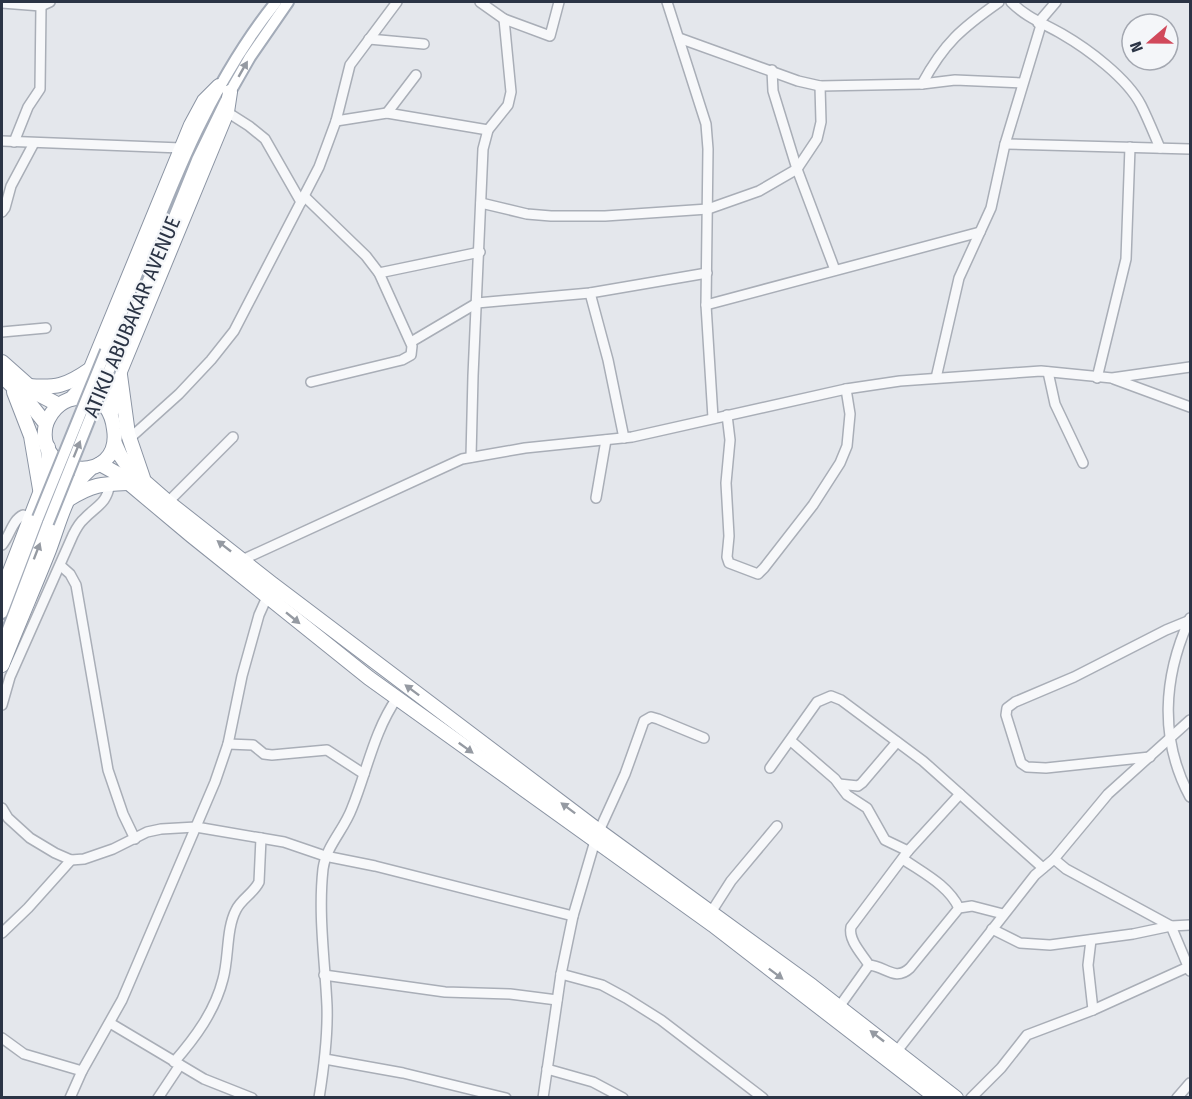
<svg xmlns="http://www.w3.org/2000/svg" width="1192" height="1099" viewBox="0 0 1192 1099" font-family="'Fira Sans Condensed',sans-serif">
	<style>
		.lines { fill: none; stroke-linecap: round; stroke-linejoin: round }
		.minor-casing { stroke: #a9aeb7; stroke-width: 12 }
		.major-casing { stroke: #a3abb8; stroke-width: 14 }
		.highway-casing { stroke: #8b94a3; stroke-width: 16 }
		.minor { stroke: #f7f8fa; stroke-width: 9 }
		.major { stroke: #fff; stroke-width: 10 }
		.highway { stroke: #fff; stroke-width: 14 }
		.major-bridge-casing { stroke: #a3abb8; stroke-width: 14; stroke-linecap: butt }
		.major-bridge { stroke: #fff; stroke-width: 10 }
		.oneway { fill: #959aa2 }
		.labels { text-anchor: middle; stroke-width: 4.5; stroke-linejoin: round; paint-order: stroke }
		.street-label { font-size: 21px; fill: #2b3445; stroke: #f4f6f9 }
	</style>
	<rect width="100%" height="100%" fill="#e4e7ec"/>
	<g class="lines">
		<!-- minor casing -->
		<g class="minor-casing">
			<g id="minor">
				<polyline points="480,2 504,19 550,36 559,2"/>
				<polyline points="667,2 706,124 708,149 706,305 713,418"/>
				<path d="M 1011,2 C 1027,18 1043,23 1062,34 C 1088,49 1127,78 1141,105 C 1148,119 1154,134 1160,148"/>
				<polyline points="2,3 41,6 50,2"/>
				<polyline points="1038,23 1056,2"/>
				<polyline points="679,38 798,81 820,86 922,84 955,80 1022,83"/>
				<polyline points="369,39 424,44"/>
				<polyline points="772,70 773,91 797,169 835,270"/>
				<path d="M 922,84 C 944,43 962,28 999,2"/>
				<polyline points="227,112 249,126 265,139 301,202"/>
				<polyline points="387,113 416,75"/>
				<polyline points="336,121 387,113 488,130"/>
				<polyline points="2,141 181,148"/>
				<polyline points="14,142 28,107 40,89 41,6"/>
				<polyline points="1005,144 1190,149"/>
				<polyline points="304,196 366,256 379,273 412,346 411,355 402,360 311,382"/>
				<polyline points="481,203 527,214 551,216 605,216 708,209 759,191 797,169 817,139 821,122 820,86"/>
				<polyline points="2,212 5,208 11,186 34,143"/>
				<polyline points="379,273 480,252"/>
				<polyline points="590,293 608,360 624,438"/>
				<polyline points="706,305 980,232"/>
				<polyline points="2,332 46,328"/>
				<polyline points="411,342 477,303 590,293 707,273"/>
				<polyline points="1048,372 1055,404 1083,463"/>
				<polyline points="936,378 959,278 991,208 1005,144 1041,25"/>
				<polyline points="1097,378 1126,259 1130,147"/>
				<polyline points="1114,379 1190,407"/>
				<polyline points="727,415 730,440 726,483 729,536 727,557 729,563 758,574 764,568 813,505 840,463 847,446 850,414 846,389"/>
				<polyline points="129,439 179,394 211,360 234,331 319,167 336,121 350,65 397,2"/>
				<polyline points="471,457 473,376 483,149 488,130 508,105 511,92 504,19"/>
				<polyline points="596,498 606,440"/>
				<polyline points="168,502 233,437"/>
				<path d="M 2,545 C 10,536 12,520 23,515 L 30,518"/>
				<polyline points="242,560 462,459 525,448 632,437 846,389 900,381 1041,371 1112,378 1190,367"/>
				<polyline points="61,566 70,574 76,585 108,770 123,814 135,839"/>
				<path d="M 1190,618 C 1163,677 1159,739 1190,797"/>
				<path d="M 2,705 L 10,677 L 73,535 C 76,529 79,523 84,519 C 97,505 106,505 110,484"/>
				<polyline points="791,741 835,779 847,795 867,808 885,840 908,851"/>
				<polyline points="228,744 253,745 264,754 272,755 327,750 364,774"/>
				<polyline points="1150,757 1046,768 1027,767 1021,763 1006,715 1007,708 1015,702 1074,677 1166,630 1188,621"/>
				<polyline points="770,768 817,702 831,696 841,700 923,761 1043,868"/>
				<polyline points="839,784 858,786 862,783 897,742"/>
				<path d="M 960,794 L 908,851 L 851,927 C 848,940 862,954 869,965 C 885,966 895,982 910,968 L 959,908 L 972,906 L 1003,914"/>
				<polyline points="2,808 8,818 30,838 55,853 71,860 84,859 113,849 147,832 161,829 196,827 284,842 325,856 375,866 573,916"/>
				<polyline points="599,831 625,774 644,721 651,717 658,719 704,738"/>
				<path d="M 903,859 C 923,873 948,885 959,908"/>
				<polyline points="1054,859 1066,869 1171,926 1190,971"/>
				<polyline points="708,917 731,881 777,826"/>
				<polyline points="992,929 1020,943 1050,945 1133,934 1171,926 1190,925"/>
				<polyline points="2,933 28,908 71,860"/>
				<polyline points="1091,940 1088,965 1093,1010"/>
				<polyline points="561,974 602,985 626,998 661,1020 763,1098"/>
				<polyline points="324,975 445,992 510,994 557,1000"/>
				<polyline points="839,1007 869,965"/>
				<polyline points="110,1023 204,1079 252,1098"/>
				<polyline points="2,1038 24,1054 82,1071"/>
				<polyline points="897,1051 1035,875 1054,859 1108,794 1190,720"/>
				<polyline points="325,1059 403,1073 506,1098"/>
				<path d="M 174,1062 C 195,1038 215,1011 223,979 C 229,958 226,929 236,910 C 241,899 253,894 259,882 L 261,838"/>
				<polyline points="547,1069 593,1082 623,1098"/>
				<polyline points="70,1098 82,1071 122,1000 215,782 228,744 242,676 259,615 267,597"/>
				<polyline points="158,1098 180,1065"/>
				<path d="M 319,1098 C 324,1067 328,1037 327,1006 C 325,961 318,915 323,869 C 326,846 344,830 352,808 C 367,771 374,731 397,698"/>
				<polyline points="543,1098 561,974 573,916 595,841"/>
				<polyline points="971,1098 1001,1068 1027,1035 1093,1010 1188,967"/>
				<polyline points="1177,1098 1190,1083"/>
			</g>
		</g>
		<!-- major casing -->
		<g class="major-casing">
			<g id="major">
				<path d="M 106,351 C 156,232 194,104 276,2"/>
				<polyline points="116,353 151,274 197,160 230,92 250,57 288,2"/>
				<polyline points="2,613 38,518"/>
				<polyline points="2,645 48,523"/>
			</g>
		</g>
		<!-- highway casing -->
		<g class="highway-casing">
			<g id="highway">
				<polyline points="2,362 38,394 59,405"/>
				<polyline points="120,375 128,434 143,478"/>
				<path d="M 2,376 L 27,400 L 46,424 C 33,479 123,486 114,429 C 113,420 111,414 106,407"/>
				<path d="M 29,386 C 56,388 66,386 89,370"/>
				<polyline points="14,392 31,436 40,489"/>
				<polyline points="72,398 83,386 89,373 191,125 204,101 219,86"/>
				<polyline points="111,413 114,386 227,112 230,92"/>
				<path d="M 46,424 C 52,409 63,398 80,398"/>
				<polyline points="115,444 120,455 129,468 168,502 271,583 599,831 812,986 956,1098"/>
				<polyline points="100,464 118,474 192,536 369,678 713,925 937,1098"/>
				<path d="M 69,499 C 93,484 102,484 129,483"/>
				<polyline points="2,592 47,475 49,462 48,447"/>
				<path d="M 2,665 C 17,626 34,588 49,550 C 60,521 66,490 90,469"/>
			</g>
		</g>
		<!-- minor -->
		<use href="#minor" class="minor"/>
		<!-- major -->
		<use href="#major" class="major"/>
		<!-- highway -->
		<use href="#highway" class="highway"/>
		<!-- major-bridge casing -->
		<g class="major-bridge-casing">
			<g id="major-bridge">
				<polyline points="38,518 106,351"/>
				<polyline points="48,523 116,353"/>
			</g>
		</g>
		<!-- major-bridge -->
		<use href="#major-bridge" class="major-bridge"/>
	</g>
	<!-- one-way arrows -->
	<defs><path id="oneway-solid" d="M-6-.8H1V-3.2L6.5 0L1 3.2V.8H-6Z" transform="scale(1.5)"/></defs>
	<g class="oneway">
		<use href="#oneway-solid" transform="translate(243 69) rotate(-60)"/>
		<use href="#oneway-solid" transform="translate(77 449) rotate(-68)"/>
		<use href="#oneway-solid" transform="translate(224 546) rotate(-142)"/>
		<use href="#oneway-solid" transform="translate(37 551) rotate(-69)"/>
		<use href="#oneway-solid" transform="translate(293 618) rotate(39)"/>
		<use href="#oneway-solid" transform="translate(412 690) rotate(-143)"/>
		<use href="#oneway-solid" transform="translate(466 748) rotate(36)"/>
		<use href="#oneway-solid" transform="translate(568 808) rotate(-143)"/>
		<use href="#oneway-solid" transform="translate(776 974) rotate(37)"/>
		<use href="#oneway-solid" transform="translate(877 1036) rotate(-142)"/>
	</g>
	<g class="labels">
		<!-- street labels -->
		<g class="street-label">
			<text transform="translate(132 317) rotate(-67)" y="7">ATIKU ABUBAKAR AVENUE</text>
		</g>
	</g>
	<!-- border -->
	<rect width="1192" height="1099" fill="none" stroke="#2b3445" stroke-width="6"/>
	<!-- north arrow -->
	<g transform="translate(1150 42) rotate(250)"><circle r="28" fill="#f4f6f9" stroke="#a4a8b1" stroke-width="1.5"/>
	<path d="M0-4.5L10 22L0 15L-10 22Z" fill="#d1495b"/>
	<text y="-9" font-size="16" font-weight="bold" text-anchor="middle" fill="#2b3445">N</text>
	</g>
</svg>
